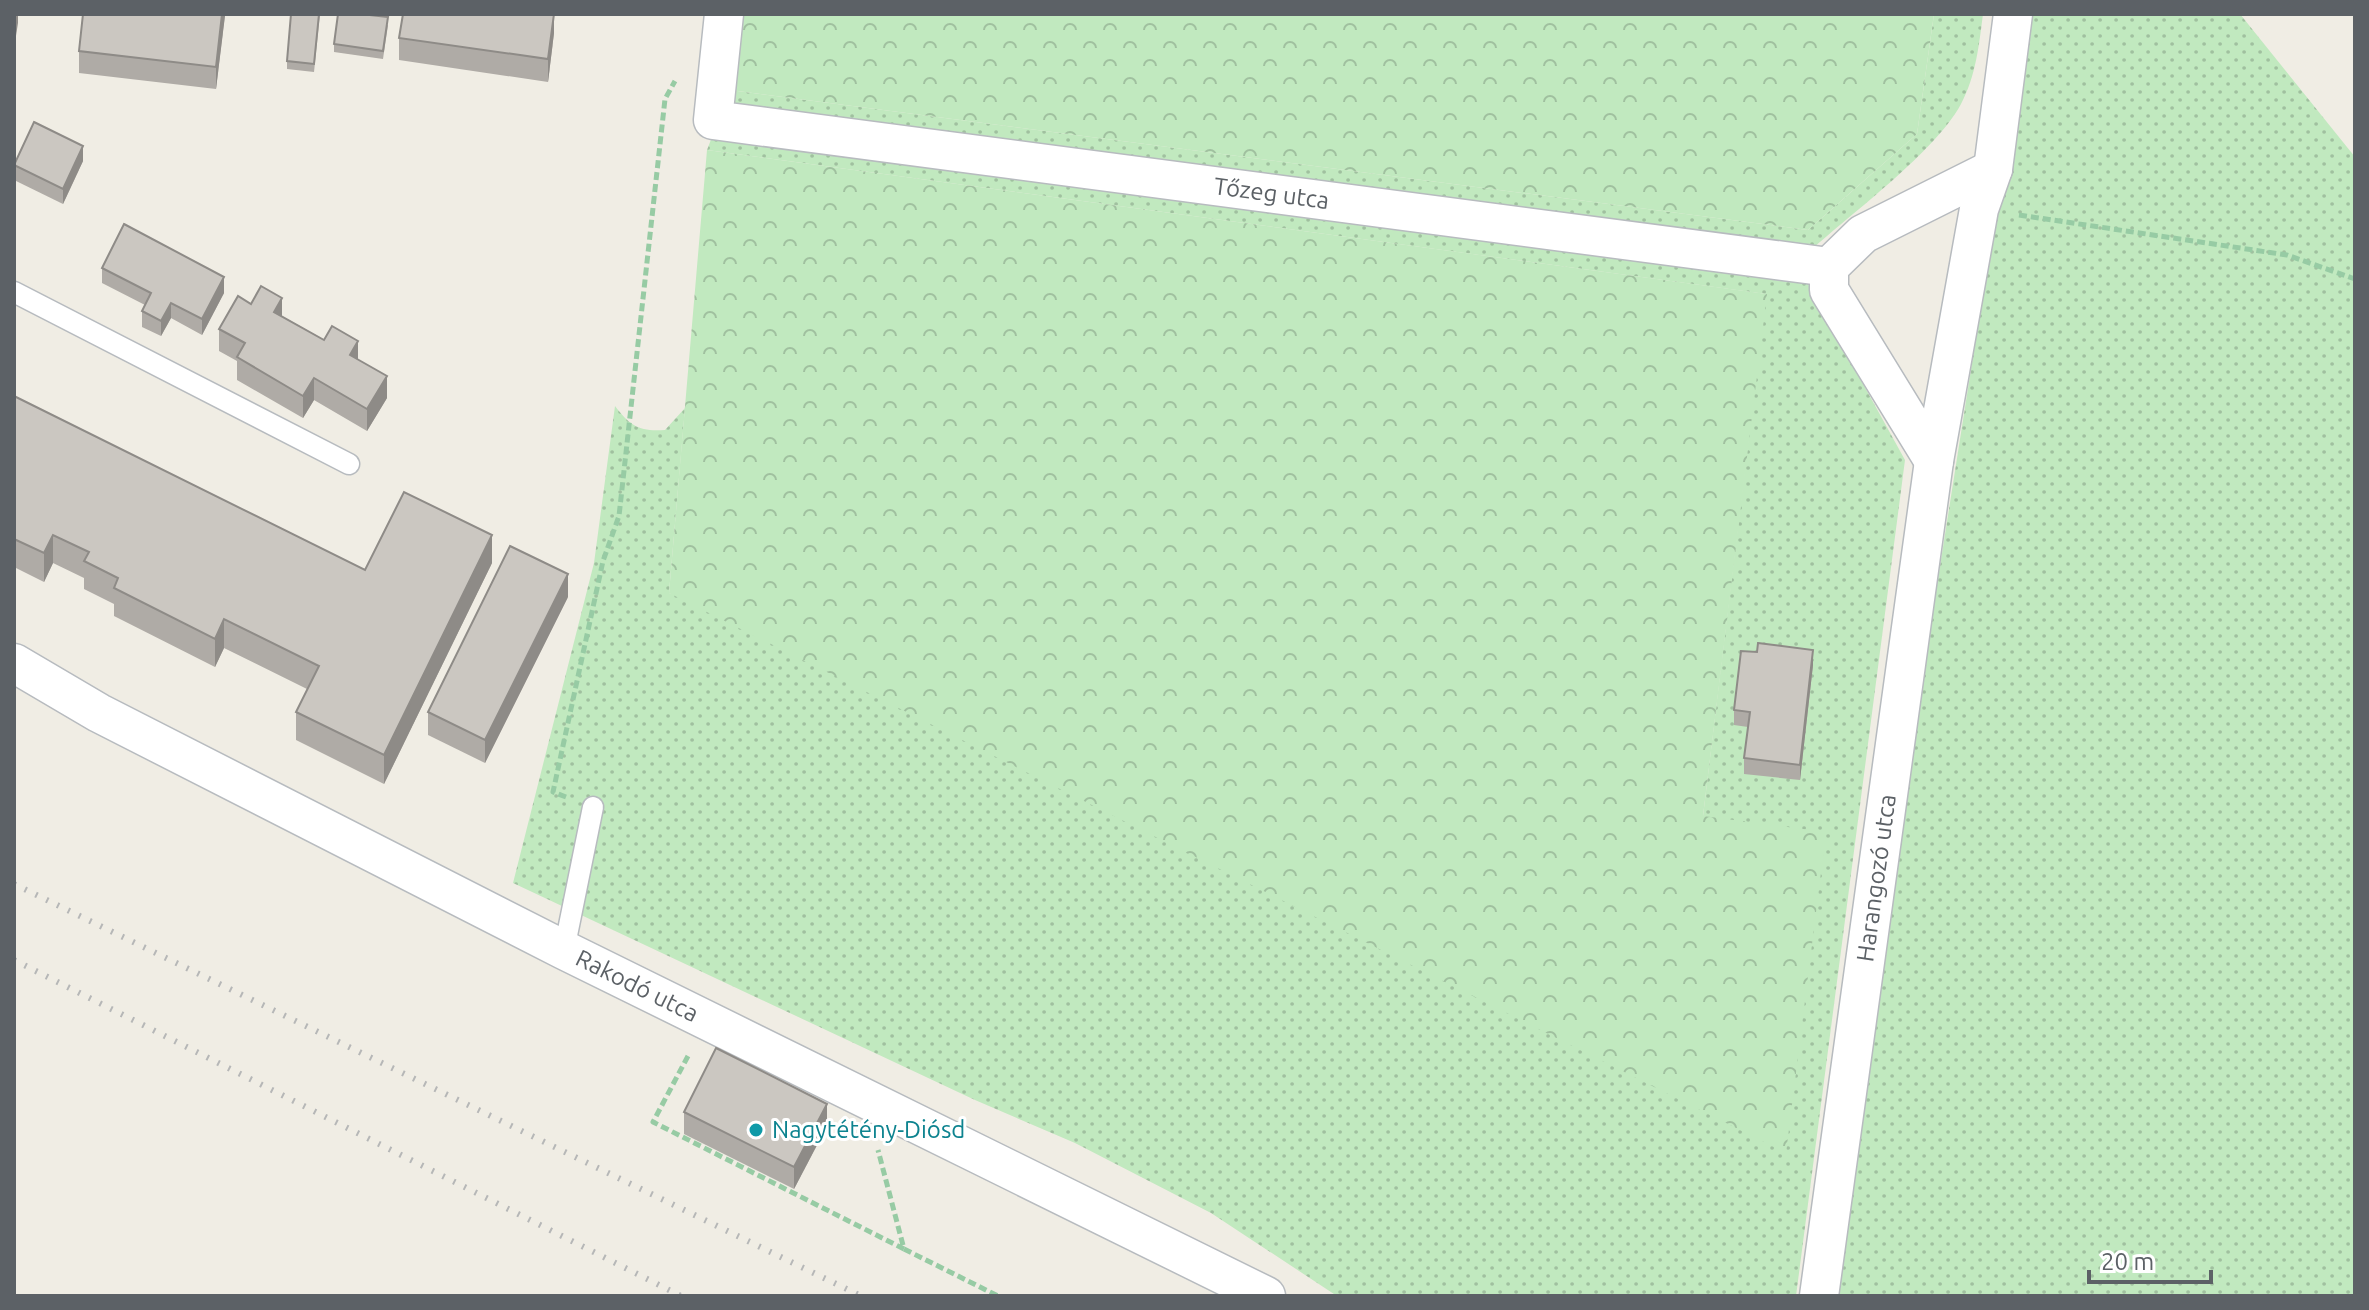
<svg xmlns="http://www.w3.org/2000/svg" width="2369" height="1310" viewBox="0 0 2369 1310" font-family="Ubuntu,sans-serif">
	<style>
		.grass { fill: url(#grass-dots) }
		.forest { fill: url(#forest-crowns) }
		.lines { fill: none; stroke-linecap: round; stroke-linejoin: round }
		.service-casing { stroke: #b7bbbf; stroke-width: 23 }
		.minor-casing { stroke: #b7bbbf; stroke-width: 41 }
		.path { stroke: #97cba4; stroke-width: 5; stroke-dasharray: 8 4; stroke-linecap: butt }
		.service { stroke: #fff; stroke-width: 20 }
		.minor { stroke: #fff; stroke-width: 38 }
		.rail { stroke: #b6b7b7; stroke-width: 6; stroke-dasharray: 2 10; stroke-linecap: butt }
		.wall { fill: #afaba6 }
		.shaded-wall { fill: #8e8b87 }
		.building { fill: #cbc7c1; stroke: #8e8b87; stroke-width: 2 }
		.culture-dot { fill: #0f9aa8; stroke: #fff; stroke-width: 3 }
		.labels { text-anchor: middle; stroke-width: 6; stroke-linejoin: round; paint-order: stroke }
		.street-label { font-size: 24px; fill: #5c6166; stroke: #fff }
		.culture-label { font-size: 24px; fill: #0d838f; stroke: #fff; text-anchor: start }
	</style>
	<defs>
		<pattern id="grass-dots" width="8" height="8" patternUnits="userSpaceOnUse" patternTransform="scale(2)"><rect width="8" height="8" fill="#c1e9bf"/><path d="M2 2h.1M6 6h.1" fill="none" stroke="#a0c09f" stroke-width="1.8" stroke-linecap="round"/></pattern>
		<pattern id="forest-crowns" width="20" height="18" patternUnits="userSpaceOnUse" patternTransform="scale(2)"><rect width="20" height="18" fill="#c1e9bf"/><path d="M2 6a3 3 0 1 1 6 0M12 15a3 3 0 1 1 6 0" fill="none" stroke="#a0c09f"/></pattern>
	</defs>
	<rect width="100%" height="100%" fill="#f0ede4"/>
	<!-- grass -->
	<g class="grass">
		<path d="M 1934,14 L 1983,14 C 1979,45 1976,76 1961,104 C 1936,151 1852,213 1810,251 L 1808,284 L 1905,460 L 1796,1296 L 1337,1296 L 1211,1213 L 1075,1143 L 975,1100 L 513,883 L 594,563 L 615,406 C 630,426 640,432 665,430 L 685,408 L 669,593 L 1703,816 L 1766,294 L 707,150 L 730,90 L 1808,230 L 1917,134 Z"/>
		<polygon points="2027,14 2240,14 2355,157 2355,1296 1825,1296"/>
	</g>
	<!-- forest -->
	<g class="forest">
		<polygon points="737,14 1934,14 1917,134 1808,230 730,90"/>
		<polygon points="707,150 1767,294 1703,816 1826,832 1786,1153 669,593"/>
	</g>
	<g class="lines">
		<!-- service casing -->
		<g class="service-casing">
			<g id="service">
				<polyline points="14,292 349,464"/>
				<polyline points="564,950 593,807"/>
			</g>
		</g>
		<!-- minor casing -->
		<g class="minor-casing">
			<g id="minor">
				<path id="s1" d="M 724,14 L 713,120 L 1829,267"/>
				<polyline points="1934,461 1829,290 1829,267 1863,234 1993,169"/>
				<path id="s2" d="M 14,663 L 99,713 L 564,950 L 1266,1296"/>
				<path id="s3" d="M 1819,1296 L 1934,461 L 1979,209 L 1993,169 L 2013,14"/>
			</g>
		</g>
		<!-- path -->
		<g class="path">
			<polyline points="2019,215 2287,255 2355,279"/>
			<polyline points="566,797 553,792 603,561 619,516 665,99 675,81"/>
			<polyline points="688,1056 653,1122 904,1249 878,1150"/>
			<polyline points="904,1249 998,1296"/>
		</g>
		<!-- service -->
		<use href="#service" class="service"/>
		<!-- minor -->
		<use href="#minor" class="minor"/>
		<!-- rail -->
		<g class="rail">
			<polyline points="14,884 861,1296"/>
			<polyline points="14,960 681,1296"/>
		</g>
	</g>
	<!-- wall -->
	<g class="wall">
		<polygon points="14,14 18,14 15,42 14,42"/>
		<polygon points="225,14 216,89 79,73 79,51"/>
		<polygon points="320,14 314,72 287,69 287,61"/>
		<polygon points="388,25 383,59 334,52 334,44"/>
		<polygon points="554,33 548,82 399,60 399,38"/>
		<polygon points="83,161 63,204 14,180 14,164"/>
		<polygon points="102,268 224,293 202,335 171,318 161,336 142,327 142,311 145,305 102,283"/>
		<polygon points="251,304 282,316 358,359 387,398 367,431 314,400 303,418 237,380 237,361 219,351 219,329"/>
		<polygon points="14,396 365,570 492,563 384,784 296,740 296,712 307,689 224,648 215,667 114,616 114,604 84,589 84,578 53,563 44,582 14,567"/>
		<polygon points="568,597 485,763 428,735 428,712"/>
		<polygon points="1813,665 1800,780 1744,774 1744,758 1748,727 1734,725 1734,710"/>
		<polygon points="684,1112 827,1126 794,1189 684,1134"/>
	</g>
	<!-- shaded-wall -->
	<g class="shaded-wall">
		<polygon points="16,14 18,14 18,23 15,42"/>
		<polygon points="222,14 225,14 225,16 216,89 216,67"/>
		<polygon points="554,14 554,33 548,82 548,59"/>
		<polygon points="83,146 83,161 63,204 63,189"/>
		<polygon points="224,277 224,293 202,335 202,319"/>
		<polygon points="282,298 282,321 274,312"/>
		<polygon points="171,303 171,318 161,336 161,321"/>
		<polygon points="358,341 358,363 350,355"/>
		<polygon points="387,376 387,398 367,431 367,409"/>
		<polygon points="314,378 314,400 303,418 303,396"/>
		<polygon points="53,535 53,563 44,582 44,553"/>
		<polygon points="492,535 492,563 384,784 384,755"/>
		<polygon points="568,574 568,597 485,763 485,740"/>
		<polygon points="224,619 224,648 215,667 215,639"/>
		<polygon points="1813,650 1813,665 1800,780 1800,765"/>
		<polygon points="827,1104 827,1126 794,1189 794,1167"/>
	</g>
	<!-- building -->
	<g class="building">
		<polygon points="83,14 222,14 216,67 79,51"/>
		<polygon points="291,14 319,14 314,64 287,61"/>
		<polygon points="338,14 360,14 388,17 383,51 334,44"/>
		<polygon points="403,14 554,14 548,59 399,38"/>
		<polygon points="34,122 83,146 63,189 14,165"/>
		<polygon points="124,224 224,277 202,319 171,303 161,321 142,311 151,293 102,268"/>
		<polygon points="261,286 282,298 274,312 324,340 332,326 358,341 350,355 387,376 367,409 314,378 303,396 237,357 245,343 219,329 238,296 251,304"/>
		<polygon points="14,396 365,570 404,492 492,535 384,755 296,712 319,666 224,619 215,639 114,588 118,578 84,561 89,552 53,535 44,553 14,539"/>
		<polygon points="510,546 568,574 485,740 428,712"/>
		<polygon points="1758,643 1813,650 1800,765 1744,758 1750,712 1734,710 1741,651 1757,652"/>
		<polygon points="716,1048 827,1104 794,1167 684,1112"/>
	</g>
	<!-- markers -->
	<circle class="culture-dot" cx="756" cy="1130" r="8"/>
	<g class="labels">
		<!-- street labels -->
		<g class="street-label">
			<text dy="8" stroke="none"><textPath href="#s1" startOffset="670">Tőzeg utca</textPath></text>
			<text dy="8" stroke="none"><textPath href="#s3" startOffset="422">Harangozó utca</textPath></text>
			<text dy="8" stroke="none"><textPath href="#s2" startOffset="702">Rakodó utca</textPath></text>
		</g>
		<!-- culture labels -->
		<g class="culture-label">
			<text x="772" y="1138">Nagytétény-Diósd</text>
		</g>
	</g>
	<!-- border -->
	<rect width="2369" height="1310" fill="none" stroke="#5c6166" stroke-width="32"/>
	<!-- scale -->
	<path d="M2089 1270v12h122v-12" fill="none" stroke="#5c6166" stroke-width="4"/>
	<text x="2101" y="1270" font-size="24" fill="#5c6166" stroke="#ffffff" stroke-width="6" paint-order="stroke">20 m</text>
</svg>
